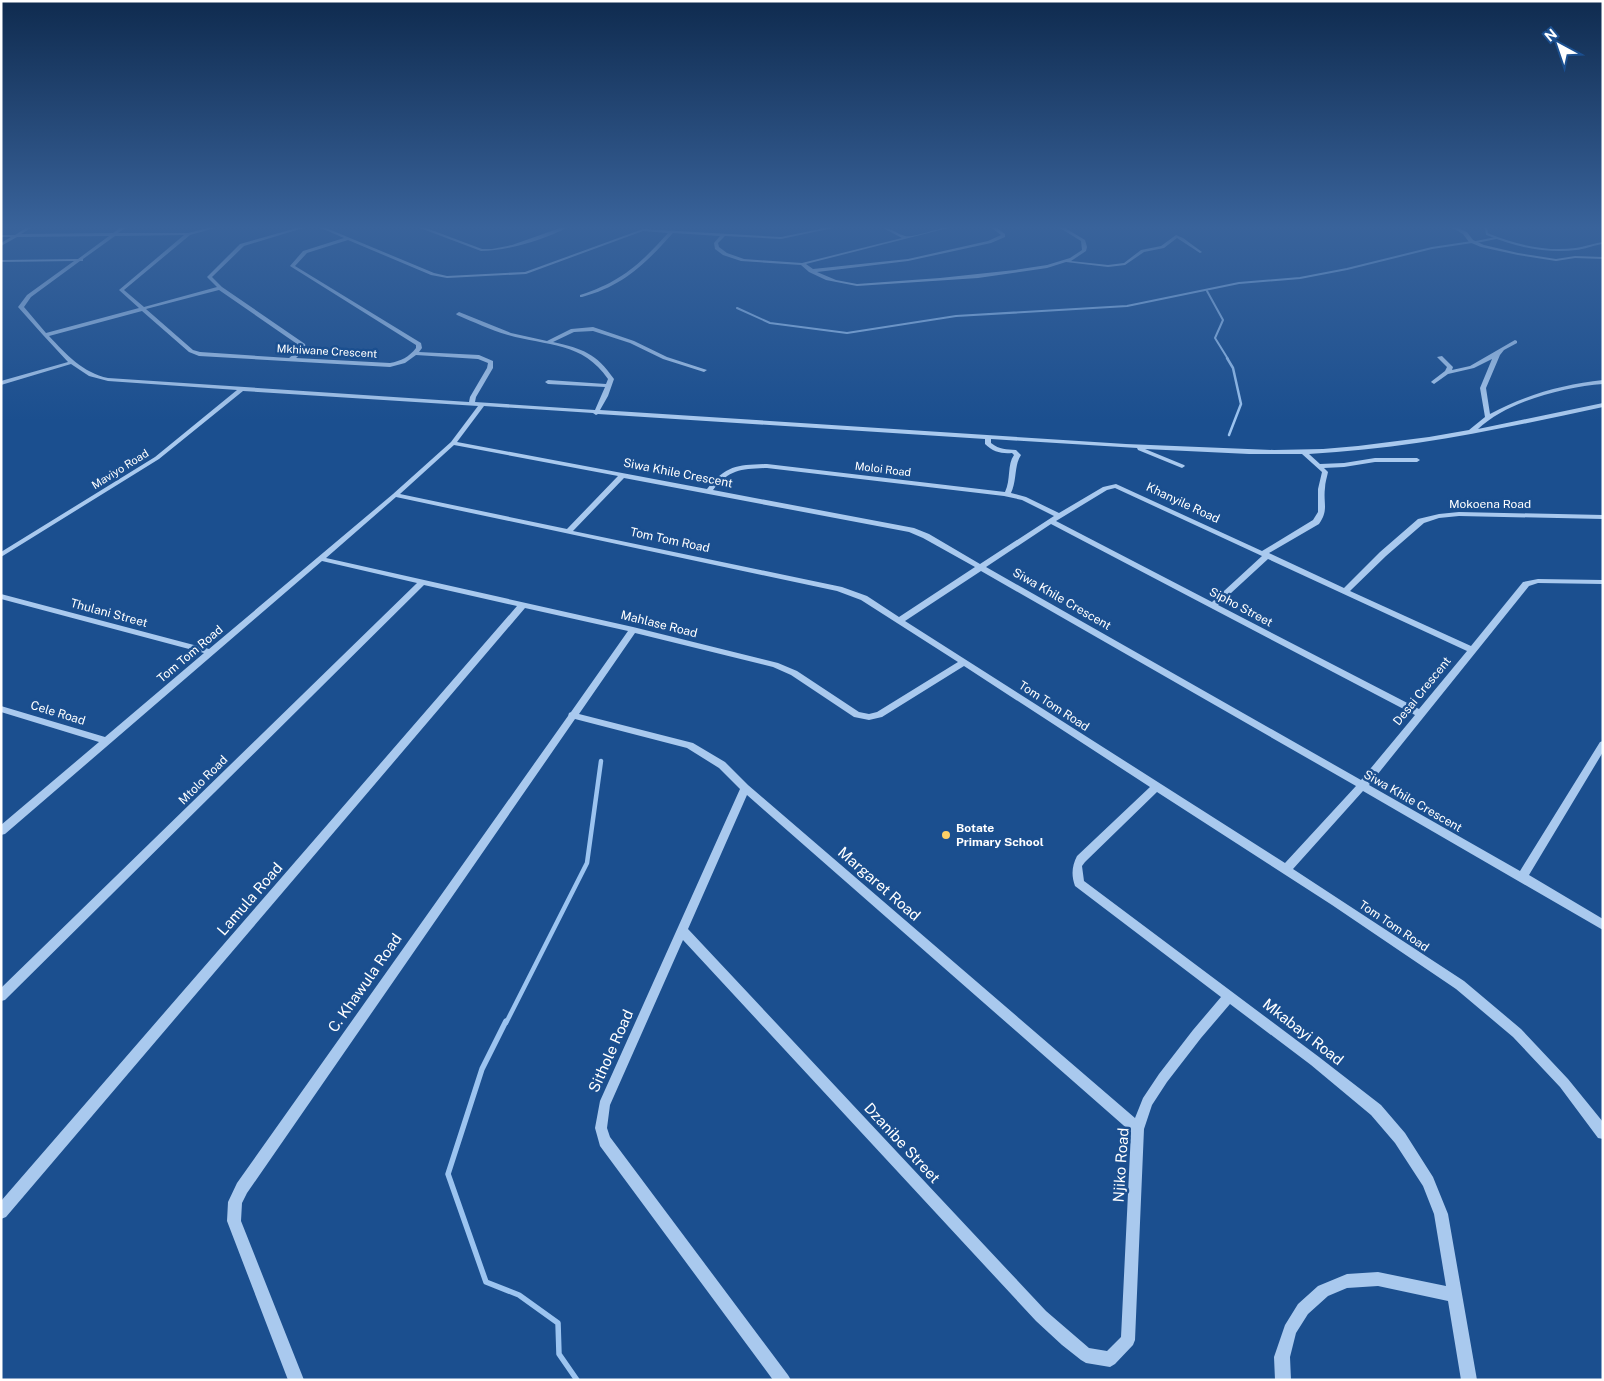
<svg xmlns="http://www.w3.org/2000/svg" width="1604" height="1381" viewBox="0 0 1604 1381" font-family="'Public Sans',sans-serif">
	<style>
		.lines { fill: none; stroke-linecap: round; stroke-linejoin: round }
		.stream-far3 { stroke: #9cc4f0; stroke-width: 2 }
		.stream-far2 { stroke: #9cc4f0; stroke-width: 2.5 }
		.stream-far1 { stroke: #9cc4f0; stroke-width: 4.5 }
		.stream { stroke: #9cc4f0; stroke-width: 5.5 }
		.minor { fill: #a9c9ee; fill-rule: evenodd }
		.poi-dot { fill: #ffd166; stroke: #1b4f8f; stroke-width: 2 }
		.labels { text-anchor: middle; stroke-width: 5; stroke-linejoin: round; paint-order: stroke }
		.far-street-label { font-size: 11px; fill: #fff; stroke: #1b4f8f }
		.street-label { font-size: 12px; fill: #fff; stroke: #1b4f8f }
		.poi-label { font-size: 12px; font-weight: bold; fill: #fff; stroke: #1b4f8f; text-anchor: start }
		.near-street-label { font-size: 15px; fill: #fff; stroke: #1b4f8f }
	</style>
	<rect width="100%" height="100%" fill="#1b4f8f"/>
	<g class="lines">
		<!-- stream-far3 -->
		<g class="stream-far3">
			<path d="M 1486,228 L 1487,234 C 1516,246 1545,253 1576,249 C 1585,248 1594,244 1603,243"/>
			<polyline points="1476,242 1496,238"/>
			<polyline points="1207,291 1223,320 1215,338 1228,359"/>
			<polyline points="737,308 770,323 847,333 956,316 1127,306 1239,283 1300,278 1347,269 1432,248 1472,242"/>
		</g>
		<!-- stream-far2 -->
		<polyline class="stream-far2" points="1227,358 1233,368 1241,404 1229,435"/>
		<!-- stream-far1 -->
		<polyline class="stream-far1" points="506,1023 587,863 601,761"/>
		<!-- stream -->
		<polyline class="stream" points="506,1021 482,1069 448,1174 486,1282 519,1295 558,1323 559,1354 577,1380"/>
		<!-- minor -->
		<g class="minor">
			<path d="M 26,228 L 31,228 L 21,234 L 113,233 L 120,228 L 125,228 L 118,233 L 188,233 L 208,228 L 215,228 L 190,235 L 124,290 L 144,307 L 217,287 L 207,277 L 240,244 L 297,228 L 303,228 L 244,246 L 212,277 L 222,287 L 305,344 L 306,349 L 296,358 L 390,363 C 401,361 409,357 416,348 L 416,345 L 290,266 L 303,251 L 344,238 L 321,228 L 326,228 L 434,273 L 447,276 L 525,272 L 643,229 L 781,237 L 825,228 L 833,228 L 781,239 L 725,236 L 718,243 L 719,247 L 727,253 L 744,259 L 802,263 L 902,238 L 883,228 C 892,228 897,234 905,236 C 914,238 936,228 948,228 L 806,264 L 813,269 L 908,259 L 988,241 L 1001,235 L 992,228 L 997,228 L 1005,234 L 1005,237 L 991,243 L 908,261 L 817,272 L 836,280 L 857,284 L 940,278 L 1015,270 L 1047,265 L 1070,258 L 1082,250 L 1081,241 L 1060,228 L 1065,228 L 1085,240 L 1087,247 L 1086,251 L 1071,261 L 1108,265 L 1124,263 L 1141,250 L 1161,246 L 1176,235 L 1183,238 L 1202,252 L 1200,253 L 1177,238 L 1164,248 L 1144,252 L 1125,265 L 1108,267 L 1066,262 L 1047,268 L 978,278 L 857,286 L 826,280 L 809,272 L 801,265 L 741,261 L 723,255 L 715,249 L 714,243 L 720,236 L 673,233 C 645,264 623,286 582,297 L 580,297 L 580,295 C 621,282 640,264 668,233 L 643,231 L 526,274 L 447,278 L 431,275 L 348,240 L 307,253 L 295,266 L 421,343 L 422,348 L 419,352 L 479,355 L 493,361 L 493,368 L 476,397 L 475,402 L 595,410 L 605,387 L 548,384 L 545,382 L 548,380 L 606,384 L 608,379 C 583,342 547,346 508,335 C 490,330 474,322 457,315 L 456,314 L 459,312 L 511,333 L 547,341 L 571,329 L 593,327 L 634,341 L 667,357 L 707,370 L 704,372 L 663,359 L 630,343 L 593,331 L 574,332 L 553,342 C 583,349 596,353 614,379 L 608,396 L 600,410 L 1126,444 L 1274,450 L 1323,449 L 1358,446 L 1429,437 L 1469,430 L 1485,417 L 1480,388 L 1492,359 L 1474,368 L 1448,374 L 1434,384 L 1431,382 L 1432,381 L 1445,371 L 1447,367 L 1437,357 L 1442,356 L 1453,367 L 1452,370 L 1470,366 L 1515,340 L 1517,341 L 1517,343 L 1504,350 L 1500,355 L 1486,388 L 1490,414 C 1525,395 1564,384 1603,380 L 1603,384 C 1564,387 1508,401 1478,429 L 1603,403 L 1603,407 C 1506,428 1409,449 1309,454 L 1320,464 L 1344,463 L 1375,458 L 1417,458 L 1420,460 L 1417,462 L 1375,462 L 1344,467 L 1324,468 L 1328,472 C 1327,477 1325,483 1325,488 C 1323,503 1329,510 1319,524 L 1269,553 L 1344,588 L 1380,552 L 1418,519 L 1439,514 L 1459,512 L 1603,515 L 1603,519 L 1459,516 L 1439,518 L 1424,523 L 1386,556 L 1350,591 L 1471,646 L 1523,582 L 1538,579 L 1603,580 L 1603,584 L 1538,583 L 1529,586 L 1369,785 L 1520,871 L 1600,742 L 1603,741 L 1603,752 L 1529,875 L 1603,919 L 1603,930 L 1363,791 L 1293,869 L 1464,981 L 1521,1029 L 1568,1079 L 1603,1122 L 1603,1139 L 1598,1138 L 1560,1087 L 1513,1037 L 1456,989 L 1332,905 L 1157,792 L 1085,862 L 1082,866 L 1084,881 L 1319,1057 L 1381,1105 L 1405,1133 L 1433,1177 L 1448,1214 L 1477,1380 L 1461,1380 L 1448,1301 L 1378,1286 L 1347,1288 L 1328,1296 L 1308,1314 L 1296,1333 L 1290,1357 L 1291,1380 L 1275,1380 L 1274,1357 L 1285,1325 L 1298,1304 L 1318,1286 L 1347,1274 L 1378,1272 L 1446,1286 L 1434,1214 L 1423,1186 L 1395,1143 L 1371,1115 L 1311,1065 L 1230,1004 L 1201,1038 L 1167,1082 L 1152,1105 L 1144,1129 L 1135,1340 L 1133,1345 L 1115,1364 L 1110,1367 L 1086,1363 L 1081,1360 L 1062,1345 L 1036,1321 L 683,940 L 610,1105 L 607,1128 L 610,1137 L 788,1375 L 791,1380 L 773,1380 L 600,1146 L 595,1128 L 600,1101 L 740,789 L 719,768 L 687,748 L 575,719 L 247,1193 L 242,1203 L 241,1221 L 304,1380 L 288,1380 L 227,1221 L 228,1202 L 237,1183 L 568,716 L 569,713 L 571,712 L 628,631 L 525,608 L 6,1217 L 1,1219 L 1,1201 L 517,606 L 424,585 L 5,1000 L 1,1001 L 1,988 L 417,583 L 322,561 L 5,834 L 1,835 L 1,825 L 99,742 L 1,712 L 1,706 L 105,737 L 204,653 L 1,599 L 1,594 L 209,649 L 393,494 L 451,442 L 478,406 L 243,391 L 159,459 L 1,557 L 1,552 L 155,457 L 237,390 L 108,381 L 89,376 L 71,364 L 1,385 L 1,381 L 68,362 L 43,335 L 18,307 L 27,295 L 74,261 L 1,262 L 1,260 L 78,259 L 109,236 L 17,237 L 1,246 L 1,243 L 11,237 L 1,237 L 1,235 L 15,235 ZM 184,235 L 119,290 L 139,308 L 46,333 L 24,307 L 31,297 L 80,261 L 83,261 L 83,259 L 115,236 ZM 219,290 L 300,346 L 300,349 L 289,358 L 200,352 L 193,350 L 146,309 ZM 142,311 L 189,352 L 199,356 L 390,367 L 405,363 L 416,355 L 478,359 L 488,363 L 487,368 L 470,397 L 469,402 L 108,378 C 83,373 66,354 49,336 ZM 484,406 L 593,413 L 596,415 L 598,414 L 985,439 L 985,444 C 993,452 1002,454 1012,453 L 1014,455 C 1007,464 1011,480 1005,492 L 767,464 C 737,465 727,465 707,489 L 457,442 ZM 991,439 L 1137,448 L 1138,450 L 1182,468 L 1185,466 L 1184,465 L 1145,449 L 1249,454 L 1302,454 L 1322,472 L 1318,489 L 1318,512 L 1313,520 L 1262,551 L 1116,484 L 1103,487 L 1059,513 L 1026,497 L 1011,493 C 1017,481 1014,465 1021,455 L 1016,450 C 1006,449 1000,450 991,443 ZM 454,445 L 618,476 L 567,529 L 400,494 ZM 767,468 L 1004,496 L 1022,500 L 1054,516 L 980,564 L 929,534 L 914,528 L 713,490 C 730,469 741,469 767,468 ZM 624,478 L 909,532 L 923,538 L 975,567 L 899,617 L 867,596 L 842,587 L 573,531 ZM 1115,488 L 1262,556 L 1212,602 L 1056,521 L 1107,490 ZM 396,497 L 837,591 L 861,600 L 958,662 L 877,712 L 869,714 L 859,712 L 797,671 L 778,663 L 633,627 L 326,558 ZM 1051,524 L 1415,715 L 1361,780 L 986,567 ZM 1268,559 L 1467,651 L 1419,709 L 1218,605 ZM 981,571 L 1356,786 L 1285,863 L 905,621 ZM 635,633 L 773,667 L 791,675 L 854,717 L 869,720 L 882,717 L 964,666 L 1150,787 L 1077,856 C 1072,866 1071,875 1075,886 L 1221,997 L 1193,1030 L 1159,1074 L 1143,1098 L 1135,1118 L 748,785 L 725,762 L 693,743 L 579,714 ZM 747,795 L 1131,1132 L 1121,1337 L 1107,1351 L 1089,1348 L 1046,1311 L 688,929 Z"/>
			<path d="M 420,228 L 426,228 L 482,249 L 492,249 L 512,245 L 560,228 L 566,228 C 544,240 506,251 481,251 Z"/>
			<polygon points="1453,228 1458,228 1467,232 1473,240 1484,245 1518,253 1556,259 1575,256 1603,257 1603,259 1575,258 1556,261 1518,255 1481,247 1469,242 1463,234"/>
		</g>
	</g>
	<!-- sky -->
	<linearGradient id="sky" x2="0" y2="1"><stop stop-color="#0f2b4f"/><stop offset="0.54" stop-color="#39639b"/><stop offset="1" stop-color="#39639b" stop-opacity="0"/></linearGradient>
	<rect width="1604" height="421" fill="url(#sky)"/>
	<!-- markers -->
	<circle class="poi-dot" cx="946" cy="835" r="5"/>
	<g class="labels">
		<!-- far-street labels -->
		<g class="far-street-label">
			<text transform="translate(327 351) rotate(3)" y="4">Mkhiwane Crescent</text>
			<text transform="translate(120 469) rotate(-32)" y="4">Maviyo Road</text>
			<text transform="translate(883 469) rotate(7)" y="4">Moloi Road</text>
		</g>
		<!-- street labels -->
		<g class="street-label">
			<text transform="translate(678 473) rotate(11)" y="4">Siwa Khile Crescent</text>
			<text transform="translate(1183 503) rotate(25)" y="4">Khanyile Road</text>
			<text x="1490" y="508">Mokoena Road</text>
			<text transform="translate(670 540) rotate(12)" y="4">Tom Tom Road</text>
			<text transform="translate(1062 599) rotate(30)" y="4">Siwa Khile Crescent</text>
			<text transform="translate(1241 607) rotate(28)" y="4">Sipho Street</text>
			<text transform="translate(109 613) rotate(15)" y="4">Thulani Street</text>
			<text transform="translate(659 624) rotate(14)" y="4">Mahlase Road</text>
			<text transform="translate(190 654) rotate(-40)" y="4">Tom Tom Road</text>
			<text transform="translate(1422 691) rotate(-51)" y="4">Desai Crescent</text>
			<text transform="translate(1054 706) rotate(33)" y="4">Tom Tom Road</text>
			<text transform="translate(58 713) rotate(17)" y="4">Cele Road</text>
			<text transform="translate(203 780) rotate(-45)" y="4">Mtolo Road</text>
			<text transform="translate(1413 801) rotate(30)" y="4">Siwa Khile Crescent</text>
			<text transform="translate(1394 926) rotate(34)" y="4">Tom Tom Road</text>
		</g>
		<!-- poi labels -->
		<g class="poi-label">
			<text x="956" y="832">Botate<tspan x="956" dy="14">Primary School</tspan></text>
		</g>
		<!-- near-street labels -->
		<g class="near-street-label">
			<text transform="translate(879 884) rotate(41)" y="5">Margaret Road</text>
			<text transform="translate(250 899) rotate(-49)" y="5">Lamula Road</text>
			<text transform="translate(365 983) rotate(-55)" y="5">C. Khawula Road</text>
			<text transform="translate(1303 1032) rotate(38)" y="5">Mkabayi Road</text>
			<text transform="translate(611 1051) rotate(-66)" y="5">Sithole Road</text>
			<text transform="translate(902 1143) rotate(47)" y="5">Dzanibe Street</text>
			<text transform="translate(1121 1165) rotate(-86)" y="5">Njiko Road</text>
		</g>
	</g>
	<!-- border -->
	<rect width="1604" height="1381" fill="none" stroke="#ffffff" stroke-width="5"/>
	<!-- north arrow -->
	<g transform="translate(1559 45) rotate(320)" stroke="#1b4f8f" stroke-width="4" paint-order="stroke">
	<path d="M0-4L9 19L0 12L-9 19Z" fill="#ffffff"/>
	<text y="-8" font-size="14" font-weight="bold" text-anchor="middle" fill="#ffffff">N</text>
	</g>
</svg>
